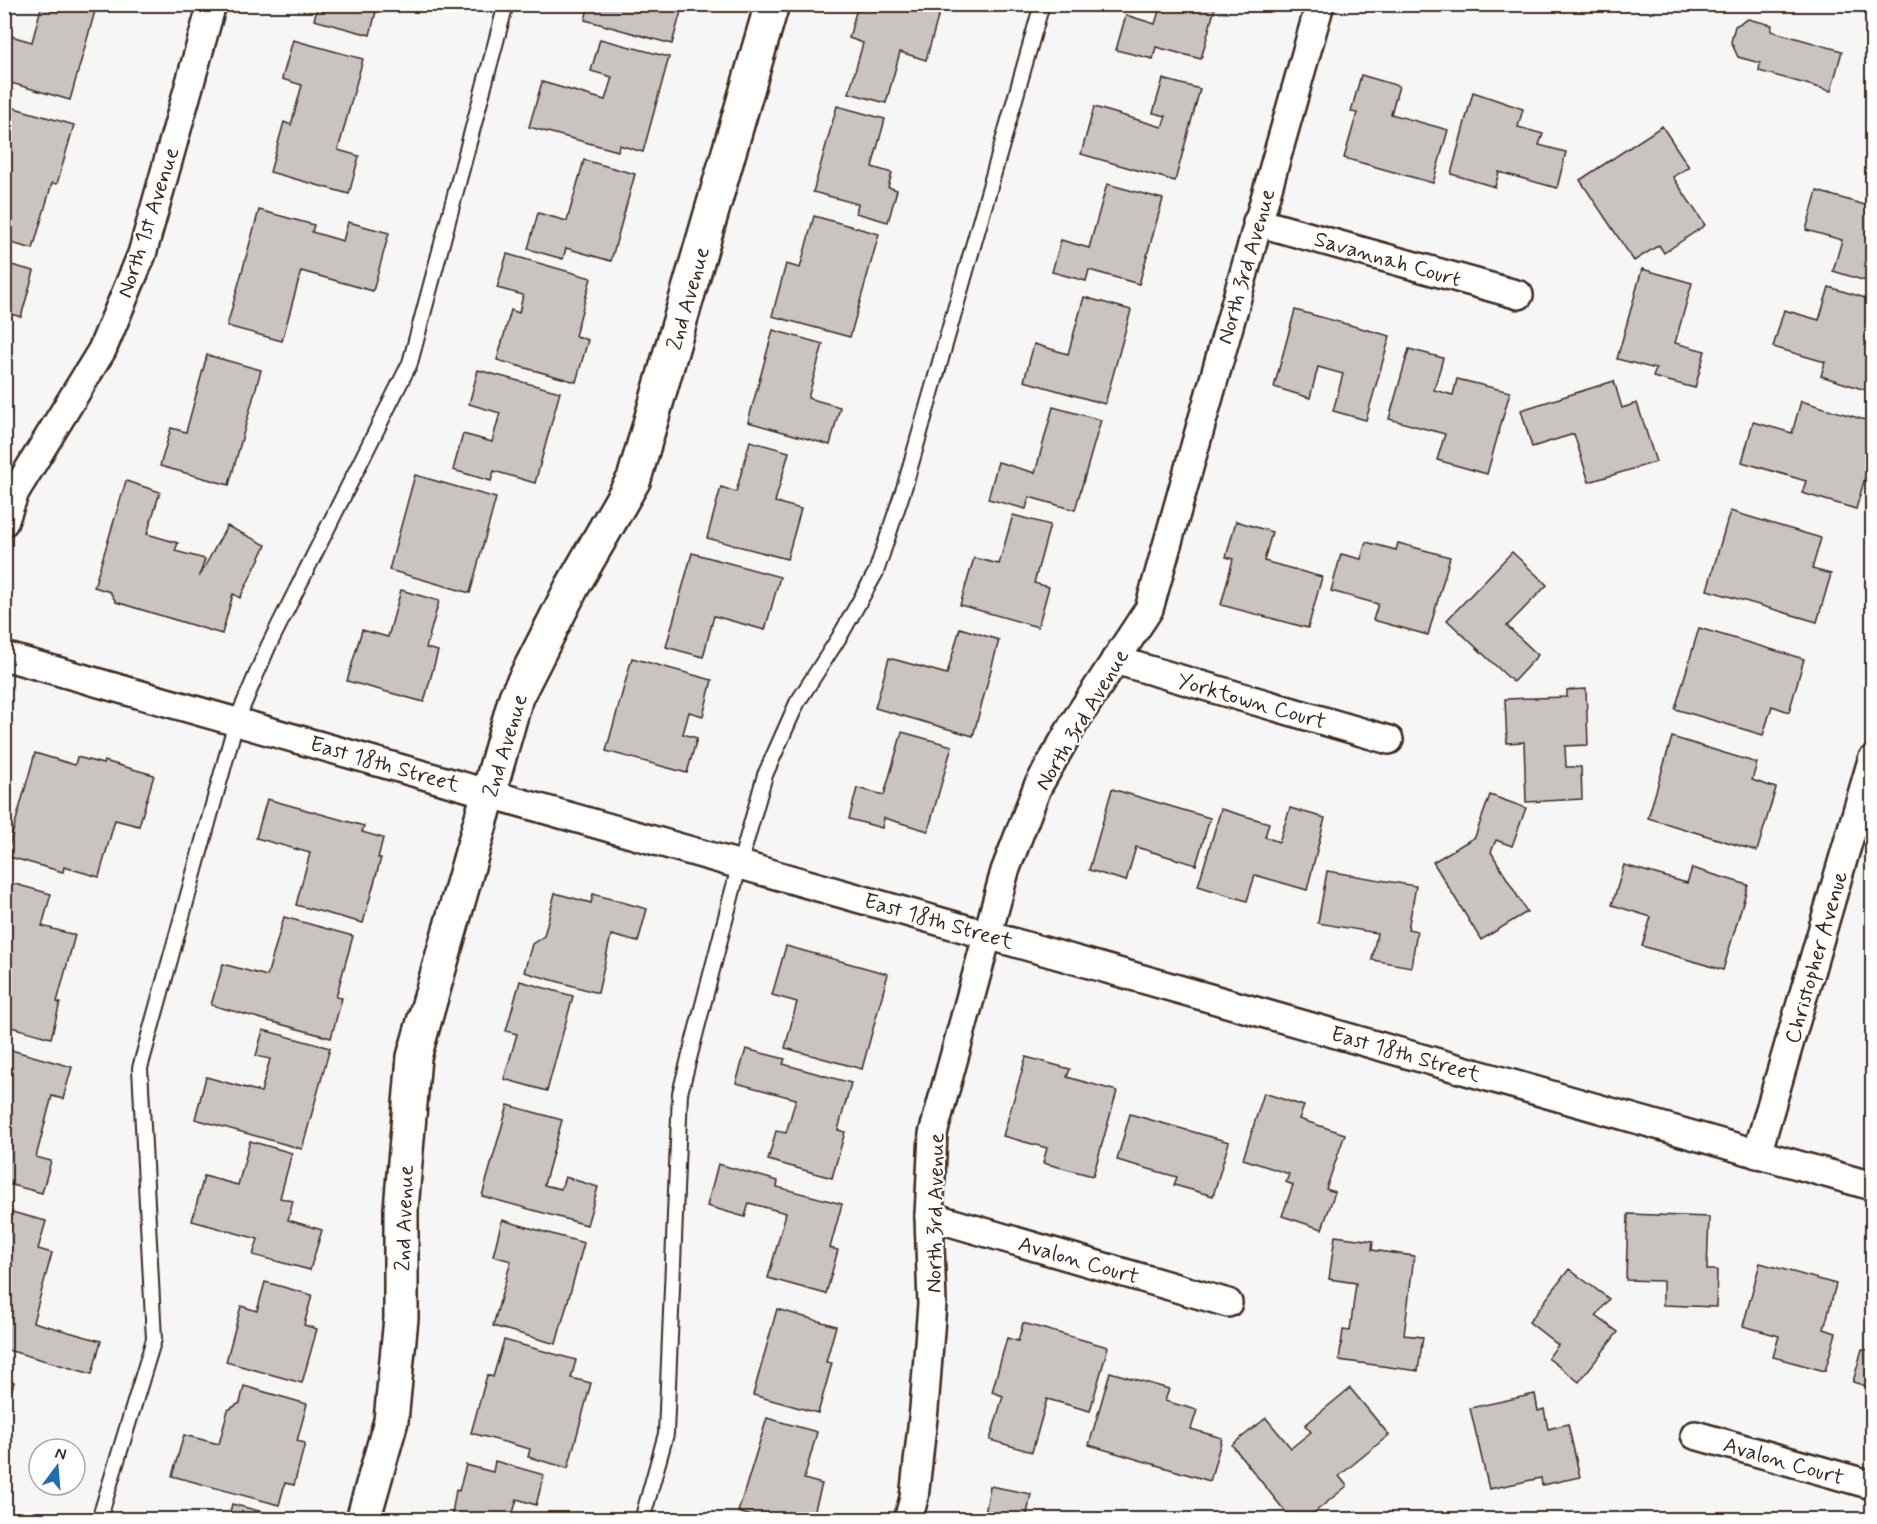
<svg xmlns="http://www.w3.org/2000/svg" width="1877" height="1524" viewBox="0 0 1877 1524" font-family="Mynerve,sans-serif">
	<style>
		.building { fill: #c9c3c1; stroke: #3b2a1e; stroke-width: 1.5 }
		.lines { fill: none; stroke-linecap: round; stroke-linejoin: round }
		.service-casing { stroke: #3b2a1e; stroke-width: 18 }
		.minor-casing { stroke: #3b2a1e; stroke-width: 32 }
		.tertiary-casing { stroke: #3b2a1e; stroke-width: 38 }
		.service { stroke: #fff; stroke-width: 14 }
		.minor { stroke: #fff; stroke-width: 27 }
		.tertiary { stroke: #fff; stroke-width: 33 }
		.labels { text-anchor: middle; stroke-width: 4.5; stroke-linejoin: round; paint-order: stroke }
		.street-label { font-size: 22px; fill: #3b2a1e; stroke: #fff }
	</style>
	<rect width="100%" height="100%" fill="#f7f6f6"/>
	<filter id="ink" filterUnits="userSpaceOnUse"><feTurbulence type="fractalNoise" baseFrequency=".0167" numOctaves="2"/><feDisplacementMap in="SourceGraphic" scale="12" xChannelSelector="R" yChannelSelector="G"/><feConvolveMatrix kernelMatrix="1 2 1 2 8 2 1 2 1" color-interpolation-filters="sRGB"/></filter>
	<g filter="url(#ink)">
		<!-- building -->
		<g class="building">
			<polygon points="42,4 97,4 70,100 4,81 4,34 32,42"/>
			<polygon points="318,4 378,4 370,35 314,20"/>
			<polygon points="589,4 683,4 672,44 585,20"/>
			<polygon points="858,4 920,4 940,10 926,60 900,52 886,103 849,93 863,43 849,38"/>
			<polygon points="1161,4 1216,4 1201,59 1156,47 1153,59 1116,50 1126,15 1155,24"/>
			<polygon points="1748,19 1772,25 1771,31 1842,51 1831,91 1759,71 1760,63 1738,57 1731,42 1735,26"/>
			<polygon points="600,39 669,57 643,152 619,145 618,151 529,127 542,82 605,100 612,77 591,71"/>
			<polygon points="293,40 363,59 338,150 359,156 349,194 270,172 284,122 291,125 302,85 282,79"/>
			<polygon points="1361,75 1399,86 1391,114 1448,130 1433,183 1344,158 1357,113 1351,112"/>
			<polygon points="1163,79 1200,89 1175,181 1081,154 1094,107 1162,127 1166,116 1153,113"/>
			<polygon points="1473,92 1523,109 1518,127 1543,134 1539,145 1566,152 1557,188 1499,172 1495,187 1451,174"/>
			<polygon points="4,105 74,125 57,184 52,183 33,249 4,241"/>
			<polygon points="837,106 885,119 872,167 892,173 888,187 897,190 888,222 856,213 858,204 813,192"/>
			<polygon points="1662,126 1689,167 1673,177 1705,225 1664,253 1659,245 1634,261 1580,180"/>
			<polygon points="584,160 635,174 611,261 566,248 563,259 528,249 538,213 567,221"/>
			<polygon points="1107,184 1163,199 1139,284 1089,270 1086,281 1052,272 1061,240 1089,248"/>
			<polygon points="1817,191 1872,207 1872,283 1833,271 1842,240 1806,230"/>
			<polygon points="259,210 314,225 312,232 343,241 348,222 389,233 373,291 301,271 282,341 227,326"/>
			<polygon points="814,216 879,234 850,337 772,316 786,264 800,268"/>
			<polygon points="507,254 591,278 575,336 588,340 576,382 497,360 511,310 519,313 523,295 497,288"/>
			<polygon points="4,263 34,271 21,317 4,312"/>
			<polygon points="1642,269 1692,283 1675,343 1705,351 1695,388 1653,377 1656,369 1617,359"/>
			<polygon points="1829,287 1872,300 1872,392 1821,376 1825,362 1773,347 1784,310 1819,320"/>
			<polygon points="1084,297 1131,310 1105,404 1024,381 1034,344 1068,354"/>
			<polygon points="1295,310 1390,336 1366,420 1333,411 1343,374 1318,367 1310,398 1274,387"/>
			<polygon points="773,330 823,344 808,398 840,407 830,445 748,422"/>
			<polygon points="1409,349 1443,358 1434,390 1453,395 1457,379 1510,392 1487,474 1437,460 1445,434 1389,419"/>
			<polygon points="207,355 261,370 229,485 160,466 171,428 186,432"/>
			<polygon points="478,370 560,392 535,483 494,471 491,481 453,470 463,434 492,442 500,413 469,404"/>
			<polygon points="1614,381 1622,408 1637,403 1656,462 1589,482 1574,434 1532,447 1521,410"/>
			<polygon points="1801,401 1872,422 1872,453 1856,509 1802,493 1806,481 1742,462 1753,422 1792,433"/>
			<polygon points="1053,407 1101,420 1075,510 1029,497 1026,509 988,499 998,462 1035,473"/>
			<polygon points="750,441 789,452 775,502 801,509 787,559 707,538 721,487 736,492"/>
			<polygon points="415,475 496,498 470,593 389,570"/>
			<polygon points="126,481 160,492 147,534 178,543 175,551 205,559 199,577 227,526 266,545 240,598 233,594 222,634 116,602 110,592 94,587"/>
			<polygon points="1730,511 1821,538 1812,569 1831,574 1817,622 1707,590"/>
			<polygon points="1013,515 1050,525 1034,583 1049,587 1038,627 960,605 974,558 999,564"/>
			<polygon points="1236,521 1272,532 1264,561 1322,577 1308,628 1221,605 1233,559 1226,557"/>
			<polygon points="1366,542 1396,550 1398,543 1450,557 1428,635 1373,620 1378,604 1331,591 1341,554 1361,559"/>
			<polygon points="1512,552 1547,585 1507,626 1538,655 1513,682 1447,620"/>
			<polygon points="692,553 780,577 765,630 714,616 703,657 666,647"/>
			<polygon points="401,590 439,601 426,648 438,651 424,702 347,681 362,630 388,637"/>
			<polygon points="960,628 999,640 973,736 875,708 889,658 947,674"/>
			<polygon points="1699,628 1804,659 1789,712 1772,706 1763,735 1675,709"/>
			<polygon points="632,658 712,680 703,716 689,712 683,734 697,738 687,773 606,751"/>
			<polygon points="1586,689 1588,745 1565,746 1566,767 1581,767 1582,799 1526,802 1524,742 1507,743 1505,699 1567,697 1567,690"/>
			<polygon points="902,732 952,746 928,831 884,818 882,828 849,819 857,788 884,795"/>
			<polygon points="1672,737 1757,763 1752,780 1776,788 1757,851 1648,818"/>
			<polygon points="35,753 75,765 77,757 103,764 104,761 154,775 139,826 115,820 99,877 64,867 63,872 6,856"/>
			<polygon points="1112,789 1210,818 1196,865 1136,847 1126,881 1089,870"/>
			<polygon points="1490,795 1526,808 1512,846 1496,840 1491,852 1527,912 1481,940 1433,862 1475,837"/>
			<polygon points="267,799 364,826 362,832 383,838 378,858 381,858 363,923 296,905 310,853 256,838"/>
			<polygon points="1290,808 1325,818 1307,890 1255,875 1247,901 1198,886 1221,809 1269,823 1265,837 1279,842"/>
			<polygon points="1624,865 1687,883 1692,868 1748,885 1723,970 1642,946 1651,917 1612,905"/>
			<polygon points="1327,871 1416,886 1408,929 1417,931 1411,967 1372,960 1377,933 1318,923"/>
			<polygon points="4,881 51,894 42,926 75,935 57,1002 60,1003 51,1038 4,1025"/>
			<polygon points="555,893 591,903 593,894 647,909 638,942 611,935 598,993 524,972 532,944 544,936"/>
			<polygon points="284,917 353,936 336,997 342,998 331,1038 211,1005 223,964 267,976"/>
			<polygon points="786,946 888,974 862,1069 785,1048 797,1002 772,995"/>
			<polygon points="520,981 573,996 547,1091 504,1079 517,1034 506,1031"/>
			<polygon points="263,1030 330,1048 302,1149 195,1119 206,1077 261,1092 270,1059 256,1056"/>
			<polygon points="4,1048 72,1067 63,1099 52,1096 36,1157 51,1161 42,1193 4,1183"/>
			<polygon points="746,1049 785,1059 783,1064 851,1083 838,1130 845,1132 832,1178 768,1160 776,1131 786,1133 796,1099 736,1083"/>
			<polygon points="1026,1057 1070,1069 1067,1077 1117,1091 1093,1176 1043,1163 1047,1148 1003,1136"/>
			<polygon points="1264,1093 1304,1106 1299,1119 1345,1134 1326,1189 1335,1192 1322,1229 1282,1216 1293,1185 1286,1182 1289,1174 1243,1159"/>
			<polygon points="508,1105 562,1120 544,1185 561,1189 565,1177 598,1187 587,1225 482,1196"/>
			<polygon points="1130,1114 1229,1142 1213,1196 1174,1185 1177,1177 1117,1160"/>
			<polygon points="250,1141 292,1153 280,1198 293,1201 288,1220 322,1230 310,1270 253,1255 258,1239 192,1221 204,1176 238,1185"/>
			<polygon points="718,1164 778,1181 777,1187 842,1204 830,1248 838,1250 826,1294 768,1278 786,1213 749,1203 745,1217 707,1206"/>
			<polygon points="4,1210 46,1221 38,1249 52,1253 33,1322 101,1341 92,1374 4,1349"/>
			<polygon points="1628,1214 1709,1217 1707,1270 1717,1270 1716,1307 1663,1305 1663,1281 1626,1280"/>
			<polygon points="502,1220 584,1243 556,1344 493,1326 511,1261 493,1256"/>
			<polygon points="1335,1236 1373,1241 1372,1250 1414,1256 1404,1335 1423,1337 1418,1371 1339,1360 1343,1330 1350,1331 1356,1283 1329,1279"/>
			<polygon points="1760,1263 1836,1284 1824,1329 1836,1333 1825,1371 1773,1357 1779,1336 1743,1326"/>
			<polygon points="1569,1269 1609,1299 1596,1316 1618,1332 1579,1382 1548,1358 1558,1345 1529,1322"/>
			<polygon points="265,1282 312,1295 304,1325 317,1329 302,1383 226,1362 241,1306 257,1311"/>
			<polygon points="777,1309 836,1326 826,1362 832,1363 818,1413 753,1395"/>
			<polygon points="1023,1323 1108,1347 1090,1411 1047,1399 1032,1452 990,1440 1003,1396 992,1392 1007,1338 1018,1341"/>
			<polygon points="1872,1333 1872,1388 1853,1382 1862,1349 1868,1350"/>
			<polygon points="504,1340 576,1360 571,1378 591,1383 568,1468 528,1457 530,1449 471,1433 487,1375 493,1377"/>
			<polygon points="1110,1372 1169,1389 1165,1401 1197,1410 1191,1429 1222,1438 1210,1481 1089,1445"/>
			<polygon points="4,1379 14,1382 4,1417"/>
			<polygon points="244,1386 307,1404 297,1441 305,1443 294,1485 285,1483 279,1505 172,1476 184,1435 219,1444 228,1410 240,1403"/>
			<polygon points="1350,1388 1389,1435 1339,1476 1347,1486 1305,1520 1292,1520 1232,1445 1266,1418 1291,1448 1311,1432 1305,1425"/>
			<polygon points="1535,1394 1538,1411 1544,1409 1548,1429 1568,1424 1580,1477 1542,1485 1541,1478 1489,1489 1470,1408"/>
			<polygon points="767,1418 817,1432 804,1479 822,1484 812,1520 765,1520 738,1512"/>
			<polygon points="495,1461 544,1475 536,1505 517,1499 511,1520 451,1520 456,1490 459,1491 466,1465 493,1472"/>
			<polygon points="990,1486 1031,1494 1026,1520 984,1520"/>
			<polygon points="232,1504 267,1513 266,1520 228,1520"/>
		</g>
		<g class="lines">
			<!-- service casing -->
			<g class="service-casing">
				<g id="service">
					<polyline points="99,1520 154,1339 140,1068 236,722 268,647 410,363 506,4"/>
					<polyline points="642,1520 666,1434 680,1093 740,863 765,775 797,703 840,636 876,572 905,485 1042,4"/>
				</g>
			</g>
			<!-- minor casing -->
			<g class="minor-casing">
				<g id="minor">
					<polyline points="1257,222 1519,295"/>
					<polyline points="4,522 15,492 102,350 142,254 212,4"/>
					<polyline points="4,656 1872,1186"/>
					<polyline points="1115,660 1389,740"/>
					<polyline points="1757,1154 1872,760"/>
					<polyline points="929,1216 1228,1303"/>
					<polyline points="1695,1435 1872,1485"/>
					<polyline points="908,1520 914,1498 924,1409 932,1304 929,1216 933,1134 1005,871 1037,788 1074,723 1149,609 1320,4"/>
				</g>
			</g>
			<!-- tertiary casing -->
			<g class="tertiary-casing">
				<polyline id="tertiary" points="363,1520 391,1421 401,1318 401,1209 414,1057 516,697 572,587 634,479 772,4"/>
			</g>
			<!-- service -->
			<use href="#service" class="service"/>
			<!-- minor -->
			<use href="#minor" class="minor"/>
			<!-- tertiary -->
			<use href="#tertiary" class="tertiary"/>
		</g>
	</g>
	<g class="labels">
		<!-- street labels -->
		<g class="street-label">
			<text transform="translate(147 222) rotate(-72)" y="8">North 1st Avenue</text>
			<text transform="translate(1388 258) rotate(16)" y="8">Savannah Court</text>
			<text transform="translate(1245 266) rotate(-74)" y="8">North 3rd Avenue</text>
			<text transform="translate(687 298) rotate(-74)" y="8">2nd Avenue</text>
			<text transform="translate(1252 700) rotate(16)" y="8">Yorktown Court</text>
			<text transform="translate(1081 719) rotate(-59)" y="8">North 3rd Avenue</text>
			<text transform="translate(504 745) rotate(-73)" y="8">2nd Avenue</text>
			<text transform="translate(385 763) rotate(16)" y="8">East 18th Street</text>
			<text transform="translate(939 920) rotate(16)" y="8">East 18th Street</text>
			<text transform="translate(1815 957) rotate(-74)" y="8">Christopher Avenue</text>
			<text transform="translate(1406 1053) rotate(16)" y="8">East 18th Street</text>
			<text transform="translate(934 1213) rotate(-89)" y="8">North 3rd Avenue</text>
			<text transform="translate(403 1218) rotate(-88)" y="8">2nd Avenue</text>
			<text transform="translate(1079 1259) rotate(16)" y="8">Avalon Court</text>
			<text transform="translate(1784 1460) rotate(16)" y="8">Avalon Court</text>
		</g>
	</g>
	<!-- margin -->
	<rect width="1877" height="1524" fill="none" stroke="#fff" stroke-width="24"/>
	<rect x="12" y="12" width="1853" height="1500" fill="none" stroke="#3b2a1e" stroke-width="2" filter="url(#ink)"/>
	<!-- north arrow -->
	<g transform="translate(57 1467) rotate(16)"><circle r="28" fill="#ffffff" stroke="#b1aaa5" stroke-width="1.5"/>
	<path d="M0-4.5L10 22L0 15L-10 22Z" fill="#1f6fb2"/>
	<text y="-9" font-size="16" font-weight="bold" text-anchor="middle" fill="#3b2a1e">N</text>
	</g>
</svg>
